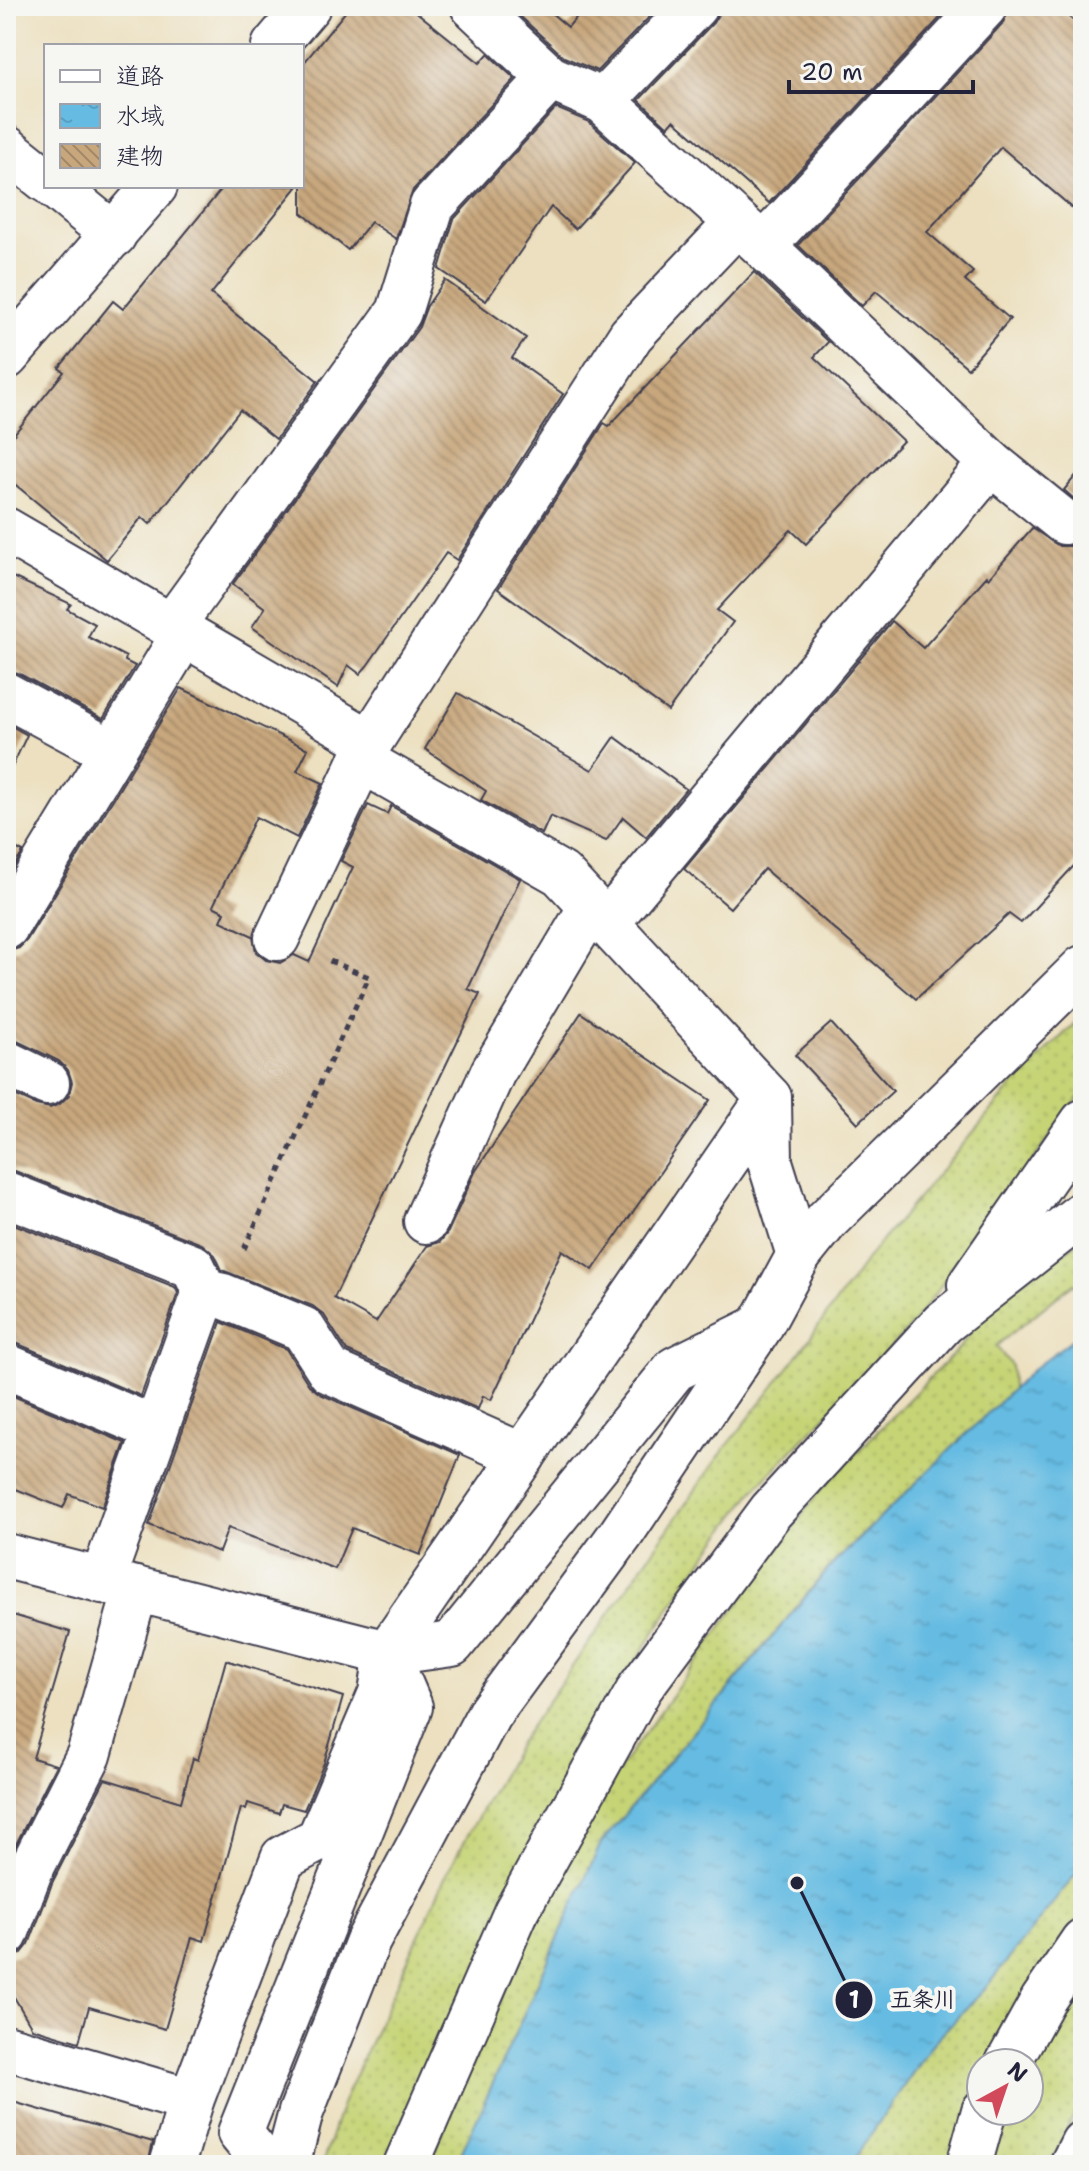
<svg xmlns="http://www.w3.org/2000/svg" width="1089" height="2171" viewBox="0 0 1089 2171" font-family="'Shantell Sans','Klee One',sans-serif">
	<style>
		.grass { fill: url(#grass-dots); stroke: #747b58; stroke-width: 2 }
		.water { fill: url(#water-ripples); stroke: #446e8e; stroke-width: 2 }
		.building { fill: url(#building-back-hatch) }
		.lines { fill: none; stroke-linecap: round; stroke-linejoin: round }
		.minor-casing { stroke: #403e4f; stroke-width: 48 }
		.path { stroke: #403e4f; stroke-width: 5; stroke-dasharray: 6 6; stroke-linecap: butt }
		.minor { stroke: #fff; stroke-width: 44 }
		.leader { fill: none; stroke: #22223b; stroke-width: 3 }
		.callout-dot { fill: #22223b; stroke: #f6f6f2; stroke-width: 3 }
		.mark-label { font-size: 24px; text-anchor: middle; font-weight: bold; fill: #fff }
		.callout-label { font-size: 22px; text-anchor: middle; font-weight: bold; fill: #22223b; stroke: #f6f6f2; stroke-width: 8; stroke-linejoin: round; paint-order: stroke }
	</style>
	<defs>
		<pattern id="grass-dots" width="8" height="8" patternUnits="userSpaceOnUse" patternTransform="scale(2)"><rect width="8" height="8" fill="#c6d476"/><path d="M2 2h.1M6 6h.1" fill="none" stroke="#aab667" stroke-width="1.8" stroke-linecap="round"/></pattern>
		<pattern id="water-ripples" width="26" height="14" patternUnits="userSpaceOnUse" patternTransform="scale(2)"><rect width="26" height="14" fill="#65bbe2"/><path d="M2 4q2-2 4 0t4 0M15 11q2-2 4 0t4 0" fill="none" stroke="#57a0c3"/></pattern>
		<pattern id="building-back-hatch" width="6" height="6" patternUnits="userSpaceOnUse" patternTransform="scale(2)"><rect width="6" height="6" fill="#c8a77d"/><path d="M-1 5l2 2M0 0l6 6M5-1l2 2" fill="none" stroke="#a28868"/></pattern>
	</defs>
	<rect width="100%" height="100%" fill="#f6f6f2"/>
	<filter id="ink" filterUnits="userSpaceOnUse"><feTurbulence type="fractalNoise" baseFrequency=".0125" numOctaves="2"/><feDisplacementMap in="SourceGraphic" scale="16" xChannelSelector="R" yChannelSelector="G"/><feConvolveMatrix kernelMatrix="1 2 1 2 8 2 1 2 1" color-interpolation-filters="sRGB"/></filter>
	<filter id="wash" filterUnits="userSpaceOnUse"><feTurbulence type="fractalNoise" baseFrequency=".006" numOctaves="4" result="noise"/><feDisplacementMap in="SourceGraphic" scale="32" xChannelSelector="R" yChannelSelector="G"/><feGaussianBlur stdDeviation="1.8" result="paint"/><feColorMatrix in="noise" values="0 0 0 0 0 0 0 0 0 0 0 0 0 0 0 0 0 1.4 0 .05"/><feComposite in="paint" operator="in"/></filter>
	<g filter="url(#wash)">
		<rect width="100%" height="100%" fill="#ece0c0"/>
		<!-- grass -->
		<g class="grass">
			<polygon points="1083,1015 1083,1092 912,1325 755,1489 687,1581 621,1685 383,2165 322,2165 342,2104 449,1869 521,1740 717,1459 794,1360 873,1251 1014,1084"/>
			<polygon points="1083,1239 1083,1295 1074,1283 996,1346 1011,1365 1012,1390 831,1565 601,1843 456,2165 428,2165 536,1919 614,1776 820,1490 960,1347 993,1301"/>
			<polygon points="1083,1865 1083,1910 1033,1989 990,2063 981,2063 981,2079 950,2165 850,2165 933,2043 987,1986"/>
			<polygon points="1083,1970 1083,2096 1051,2165 985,2165 1002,2111 1029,2111 1029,2063"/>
		</g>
		<!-- water -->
		<polygon class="water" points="1083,1331 1083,1865 987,1986 933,2043 850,2165 456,2165 601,1843 832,1565 1033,1369"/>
		<g id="blocks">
			<!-- building -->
			<g class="building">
				<polygon points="350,6 409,6 480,63 488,54 515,79 413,190 396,239 371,222 348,250 302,213 302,65"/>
				<polygon points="528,6 543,6 568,27 586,6 660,6 597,71 564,57 520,16"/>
				<polygon points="719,6 951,6 769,203 674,120 668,127 639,100 713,23 719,13"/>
				<polygon points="1009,6 1056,6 1083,29 1083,217 1001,147 927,232 973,272 965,281 1010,319 968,368 876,291 862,306 798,245 1003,23"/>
				<polygon points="556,108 589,122 635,163 575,229 551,207 486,301 439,269 454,219"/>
				<polygon points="224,186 298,186 211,294 318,381 276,439 240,410 150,524 142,517 107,560 6,477 6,444 64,372 59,368 113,301 123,309"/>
				<polygon points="754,272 828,342 814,357 903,441 806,544 791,530 717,610 733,622 668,711 498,589 604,423 609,426"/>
				<polygon points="445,280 526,338 512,358 563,394 457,560 446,553 367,666 360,674 348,665 338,687 252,627 265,608 233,584 419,327 427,306"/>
				<polygon points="1083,467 1083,507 1064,490"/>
				<polygon points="1032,528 1059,546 1072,546 1083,538 1083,856 1021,923 1009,914 916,999 764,869 730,908 684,869 892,621 923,648 987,576 989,578"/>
				<polygon points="6,574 71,604 67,609 95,624 88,637 126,657 125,661 135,666 103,719 18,673 6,670"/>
				<polygon points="181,688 308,749 297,771 323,783 297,838 256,817 213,906 225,912 221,921 253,936 256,952 266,960 280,963 294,955 309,962 353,867 341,861 368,805 387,814 391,806 520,879 468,989 480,994 334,1298 376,1322 427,1246 440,1242 448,1232 475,1172 581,1013 710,1100 593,1270 562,1250 491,1400 483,1396 478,1409 347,1351 324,1315 313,1306 222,1270 215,1255 202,1244 15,1171 6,1170 6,1091 36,1105 50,1108 60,1104 69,1095 72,1082 68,1070 59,1061 17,1041 6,1038 6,952 19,948 27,940"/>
				<polygon points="458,693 592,770 615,737 686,789 646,837 623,817 606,841 550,816 542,834 481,800 486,791 425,749"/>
				<polygon points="6,723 27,735 6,780"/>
				<polygon points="6,843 23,852 6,879"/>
				<polygon points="831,1023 893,1091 858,1123 795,1055"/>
				<polygon points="6,1221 175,1287 178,1293 141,1396 16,1343 6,1342"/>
				<polygon points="221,1322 286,1349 309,1385 320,1394 460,1455 420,1555 352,1528 335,1569 228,1528 219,1552 149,1525"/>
				<polygon points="6,1393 125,1443 102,1507 69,1494 63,1508 6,1485"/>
				<polygon points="6,1613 70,1632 33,1758 56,1765 6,1864"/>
				<polygon points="226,1660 343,1697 324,1763 304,1810 282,1804 279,1813 248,1803 246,1810 241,1808 204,1941 192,1937 165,2029 89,2007 79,2042 32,2028 6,1983 6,1958 21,1954 29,1944 53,1881 105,1779 181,1802 193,1758 198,1760"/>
				<polygon points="6,2100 153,2142 148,2165 6,2165"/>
			</g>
		</g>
	</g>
	<g filter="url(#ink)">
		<use href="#blocks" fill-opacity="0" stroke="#403e4f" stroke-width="2"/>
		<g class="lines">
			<!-- minor casing -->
			<g class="minor-casing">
				<g id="minor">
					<polyline points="473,6 550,78 603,101 763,246 991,463 1064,522"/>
					<polyline points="274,46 308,6"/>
					<polyline points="603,101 695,6"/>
					<polyline points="6,148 46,180"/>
					<polyline points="54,186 114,235"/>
					<polyline points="763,246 985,6"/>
					<polyline points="6,357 155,186"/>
					<polyline points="6,530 370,742"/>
					<polyline points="172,626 399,312 432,206 550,78"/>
					<polyline points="6,695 112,752"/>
					<polyline points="361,760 561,874 769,1098 770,1162 799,1255"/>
					<polyline points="606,924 991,463"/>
					<polyline points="6,927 184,634"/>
					<polyline points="277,938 370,742 631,335 737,223"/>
					<polyline points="6,1063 47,1083"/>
					<polyline points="6,1194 193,1267 205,1292 102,1581"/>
					<polyline points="426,1221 493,1072 591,907"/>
					<polyline points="970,1285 1083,1122"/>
					<polyline points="205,1292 223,1296 303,1329 330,1371 523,1456"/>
					<polyline points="6,1366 156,1429"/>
					<polyline points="6,1556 387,1653 452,1644 675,1369 758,1328"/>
					<polyline points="6,1934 30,1871 89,1755 136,1589"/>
					<polyline points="6,2047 191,2101"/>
					<polyline points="1008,2063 1043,2000 1083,1941"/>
					<polyline points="172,2165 191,2101 283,1858 319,1839 381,1693 387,1653 769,1098"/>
					<polyline points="266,2165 240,2133 410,1707 387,1653"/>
					<polyline points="287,2165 301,2112 368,1941 489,1714 621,1534 760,1327 799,1255 827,1220 1083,968"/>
					<polyline points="406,2165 516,1912 640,1688 771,1511 943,1323 1083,1213"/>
					<polyline points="969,2165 984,2111"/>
					<polyline points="1072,2165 1083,2143"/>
				</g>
			</g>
			<!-- path -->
			<polyline class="path" points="244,1249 369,977 325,959"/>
			<!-- minor -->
			<use href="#minor" class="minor"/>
		</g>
	</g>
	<!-- callouts -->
	<path class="leader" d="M797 1883L854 2000"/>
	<g class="callout-dot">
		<circle cx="797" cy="1883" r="8"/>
		<circle cx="854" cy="2000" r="20"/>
	</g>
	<g class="mark-label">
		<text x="854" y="2008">1</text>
	</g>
	<g class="callout-label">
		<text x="923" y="2007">五条川</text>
	</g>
	<!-- margin -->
	<rect width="1089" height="2171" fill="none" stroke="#f6f6f2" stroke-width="32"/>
	<!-- legend -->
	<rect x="44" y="44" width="260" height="144" fill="#f6f6f2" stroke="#a1a1a9" stroke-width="2"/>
	<rect x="60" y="70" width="40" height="12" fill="#ffffff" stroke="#a1a1a9" stroke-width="2"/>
	<text x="116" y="84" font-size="24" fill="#22223b">道路</text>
	<rect x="60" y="104" width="40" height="24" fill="url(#water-ripples)" stroke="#a1a1a9" stroke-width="2"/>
	<text x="116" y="124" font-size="24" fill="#22223b">水域</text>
	<rect x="60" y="144" width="40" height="24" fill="url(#building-back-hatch)" stroke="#a1a1a9" stroke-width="2"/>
	<text x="116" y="164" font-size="24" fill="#22223b">建物</text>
	<!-- north arrow -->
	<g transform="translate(1005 2087) rotate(40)"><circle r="38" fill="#f6f6f2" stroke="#a1a1a9" stroke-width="2"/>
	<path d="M0-6L14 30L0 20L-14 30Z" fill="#d1495b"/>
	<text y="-12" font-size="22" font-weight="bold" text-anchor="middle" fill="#22223b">N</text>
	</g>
	<!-- scale -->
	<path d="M789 80v12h184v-12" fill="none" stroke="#22223b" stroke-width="4"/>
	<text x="801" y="80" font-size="24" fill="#22223b" stroke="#f6f6f2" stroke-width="6" paint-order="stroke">20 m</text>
</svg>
